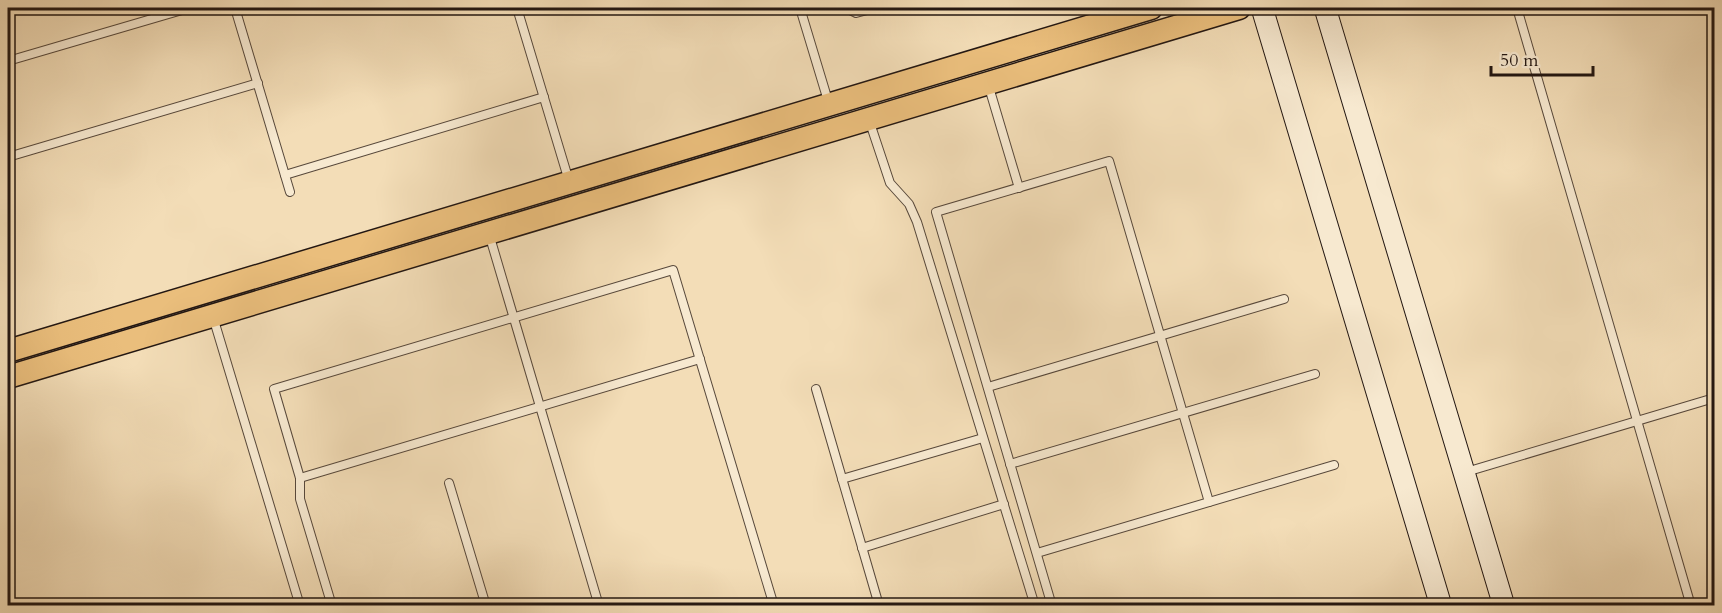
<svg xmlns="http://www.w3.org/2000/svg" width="1722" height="613" viewBox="0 0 1722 613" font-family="Cardo,serif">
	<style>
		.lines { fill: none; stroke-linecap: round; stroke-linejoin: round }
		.lane-casing { stroke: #57483b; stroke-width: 10 }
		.secondary-casing { stroke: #231712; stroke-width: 23 }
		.primary-casing { stroke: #231712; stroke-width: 25 }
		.lane { stroke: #f7e9d0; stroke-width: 8 }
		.secondary { stroke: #f7e9d0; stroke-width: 21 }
		.primary { stroke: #eabe7c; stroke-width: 22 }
	</style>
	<rect width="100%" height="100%" fill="#f3ddb7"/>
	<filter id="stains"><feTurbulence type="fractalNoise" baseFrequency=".00333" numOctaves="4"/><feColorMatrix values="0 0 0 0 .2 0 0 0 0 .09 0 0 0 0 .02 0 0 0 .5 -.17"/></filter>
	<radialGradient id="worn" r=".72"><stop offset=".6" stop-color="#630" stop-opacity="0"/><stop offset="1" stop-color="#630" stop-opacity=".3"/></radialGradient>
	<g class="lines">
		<!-- lane casing -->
		<g class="lane-casing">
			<g id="lane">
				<polyline points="235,8 290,192"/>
				<polyline points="517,8 569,181"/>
				<polyline points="800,8 829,104"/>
				<polyline points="846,8 856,13 875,8"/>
				<polyline points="1517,8 1691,606"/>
				<polyline points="8,61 189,8"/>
				<polyline points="988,84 1019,188"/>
				<polyline points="869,120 890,183 909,204 917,222 1035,606"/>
				<polyline points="8,157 258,83"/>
				<polyline points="285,175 544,97"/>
				<polyline points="489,234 599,606"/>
				<polyline points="213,317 300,606"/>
				<polyline points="988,387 1284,299"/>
				<polyline points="816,389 878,602"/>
				<polyline points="1010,464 1315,374"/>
				<polyline points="1466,472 1714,398"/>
				<polyline points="300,478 700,359"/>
				<polyline points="842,479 983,438"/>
				<polyline points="449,483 486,606"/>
				<polyline points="862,548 1004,504"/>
				<polyline points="1037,553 1334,465"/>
				<polyline points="332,606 300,499 300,478 274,389 673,270 774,606"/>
				<polyline points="1052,606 936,212 1109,161 1209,502"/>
			</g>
		</g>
		<!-- secondary casing -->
		<g class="secondary-casing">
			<g id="secondary">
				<polyline points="1262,8 1441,606"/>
				<polyline points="1325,8 1504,606"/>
			</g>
		</g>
		<!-- primary casing -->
		<g class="primary-casing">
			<g id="primary">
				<polyline points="8,351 1151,8"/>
				<polyline points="8,377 1239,8"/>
			</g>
		</g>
		<!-- lane -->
		<use href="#lane" class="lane"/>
		<!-- secondary -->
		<use href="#secondary" class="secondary"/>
		<!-- primary -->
		<use href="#primary" class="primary"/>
	</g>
	<!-- margin -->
	<rect width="1722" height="613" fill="none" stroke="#f3ddb7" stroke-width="30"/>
	<rect x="9" y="9" width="1704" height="595" fill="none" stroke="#231712" stroke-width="3"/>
	<rect x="15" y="15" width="1692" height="583" fill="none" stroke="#231712" stroke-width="1.5"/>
	<!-- scale -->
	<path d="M1491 66v9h102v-9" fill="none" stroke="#231712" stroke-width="3"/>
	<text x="1500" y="66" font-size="18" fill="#231712" stroke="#f7e9d0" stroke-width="4.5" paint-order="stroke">50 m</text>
	<rect width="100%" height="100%" filter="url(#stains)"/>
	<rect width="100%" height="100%" fill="url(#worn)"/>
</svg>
